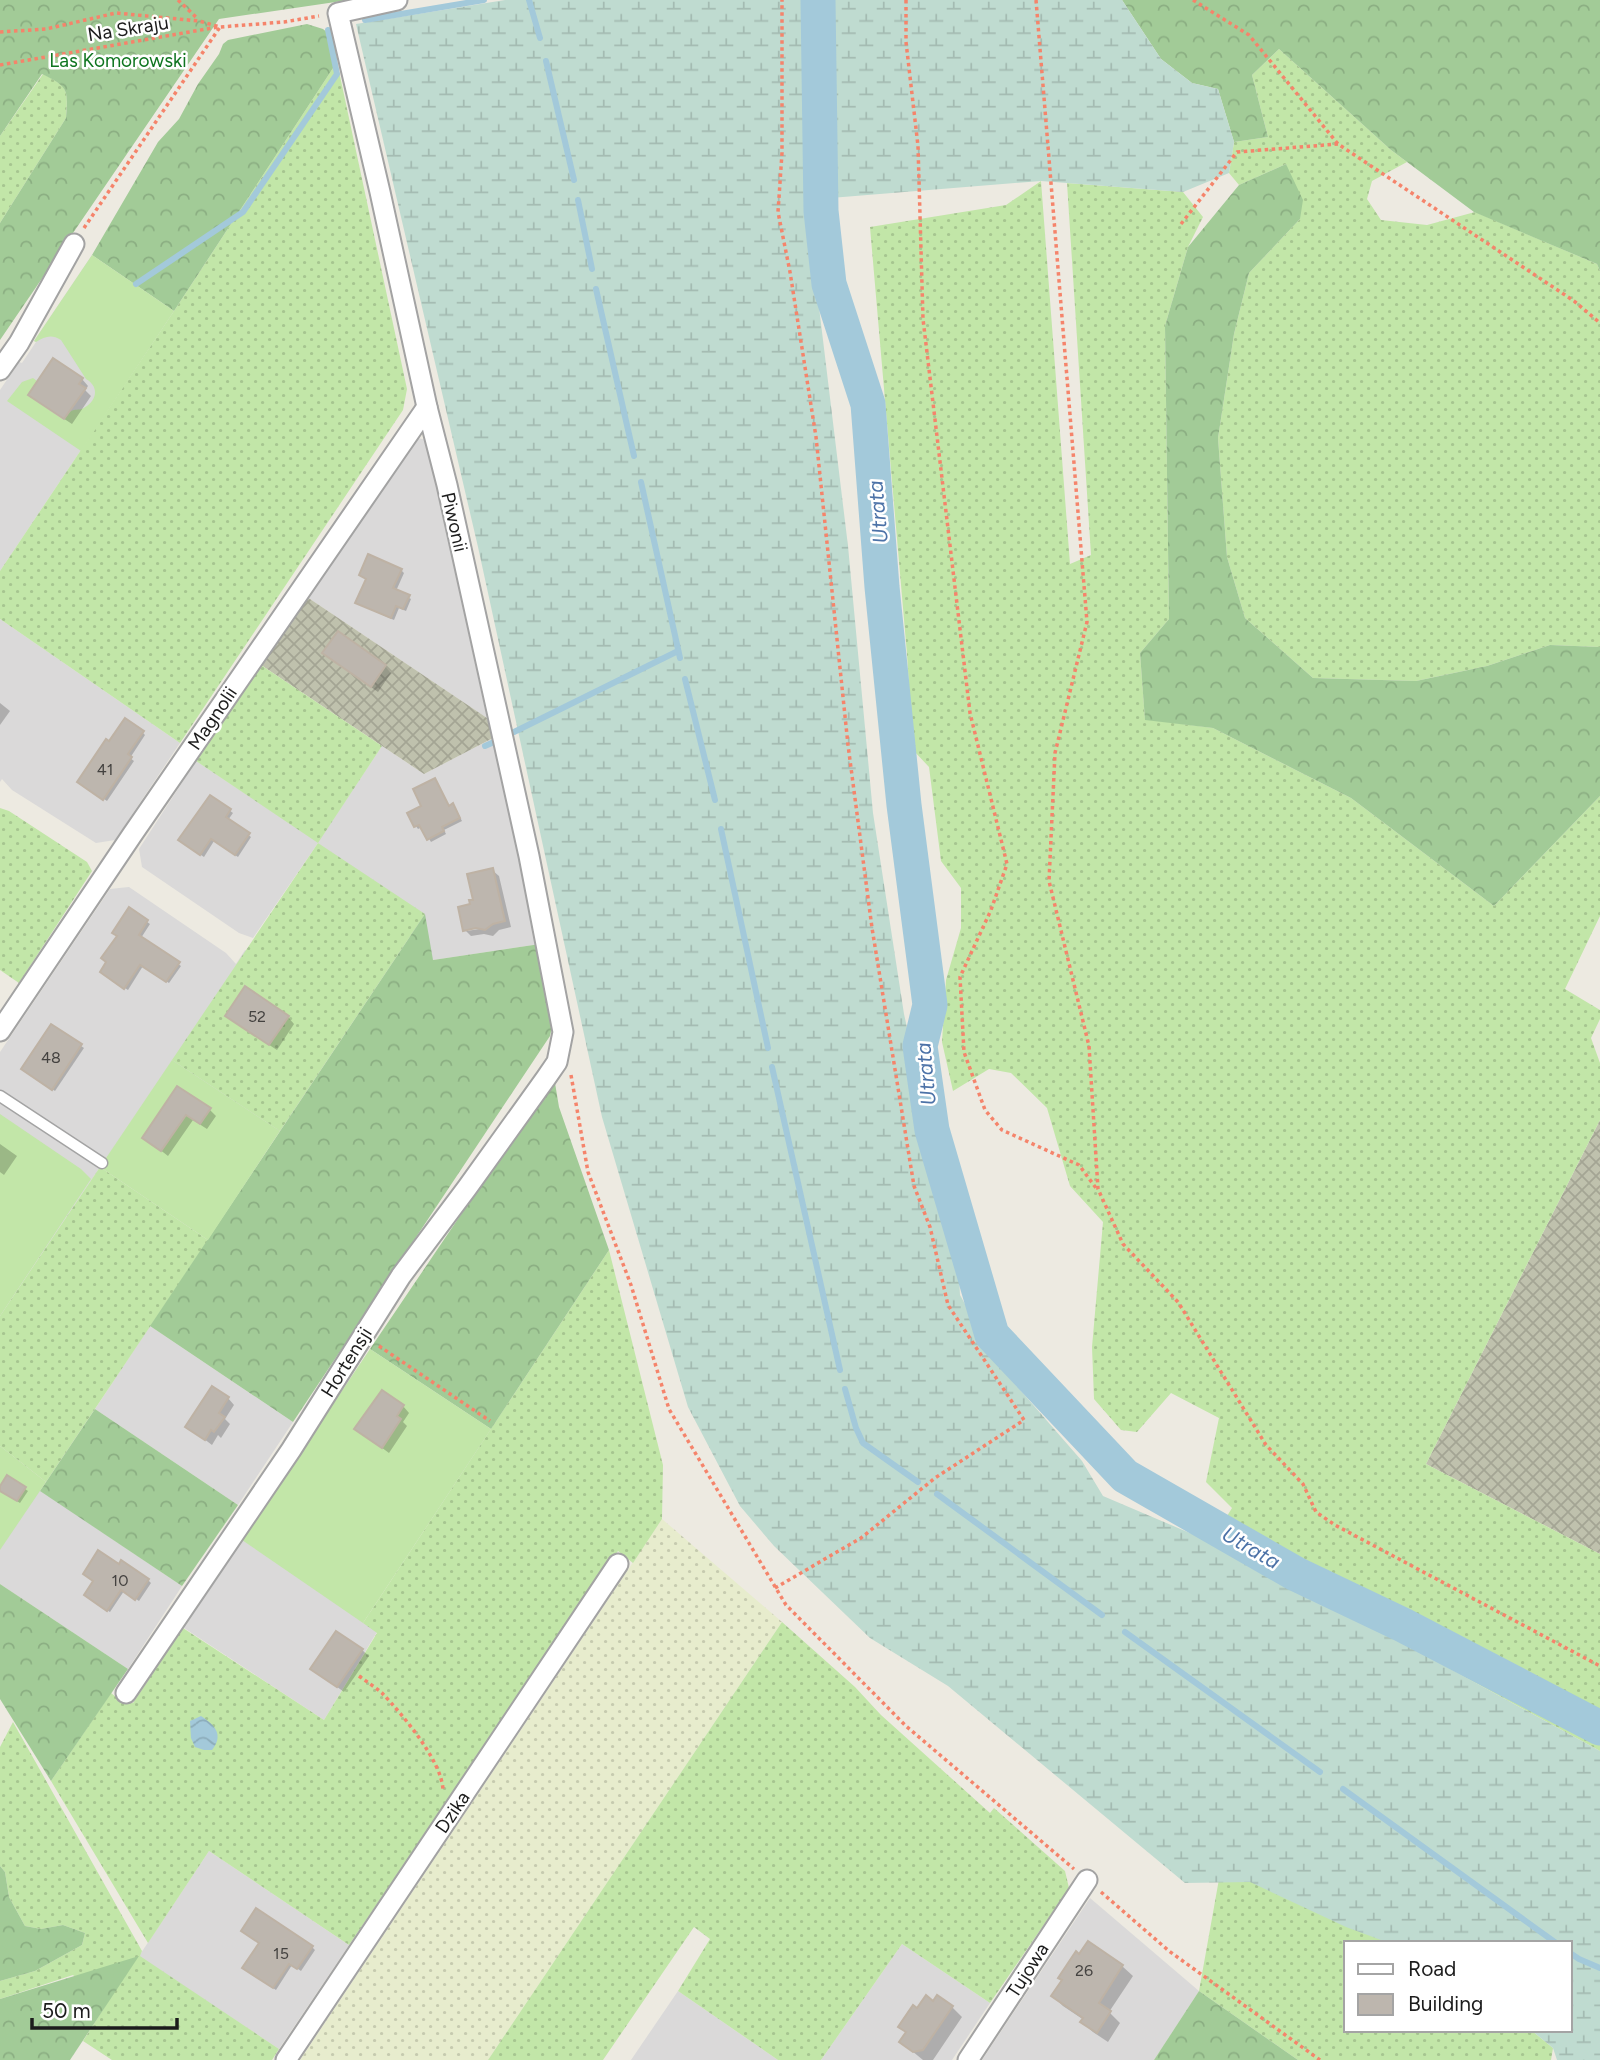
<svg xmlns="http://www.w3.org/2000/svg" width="1600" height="2060" viewBox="0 0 1600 2060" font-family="Figtree,sans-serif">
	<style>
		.residential { fill: #dad9d9 }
		.construction { fill: url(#construction-cross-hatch) }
		.farmland { fill: url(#farmland-dots) }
		.grass { fill: url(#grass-dots) }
		.forest { fill: url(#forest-crowns) }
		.wetland { fill: url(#wetland-marsh) }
		.garden { fill: #c2e6a8 }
		.water { fill: url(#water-waves) }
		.shadow { fill: #0003; fill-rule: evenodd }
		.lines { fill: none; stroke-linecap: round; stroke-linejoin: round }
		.stream { stroke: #a3c9da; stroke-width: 6 }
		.river { stroke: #a3c9da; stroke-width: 35 }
		.building { fill: #bdb6ae; stroke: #beb2a4; stroke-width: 2 }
		.service-casing { stroke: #a3a3a3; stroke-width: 13 }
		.minor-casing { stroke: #a3a3a3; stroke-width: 23 }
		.path { stroke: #f5846b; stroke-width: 3.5; stroke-dasharray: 3.5 3.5; stroke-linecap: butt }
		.service { stroke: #fff; stroke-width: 10 }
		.minor { stroke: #fff; stroke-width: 19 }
		.labels { text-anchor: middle; stroke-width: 5; stroke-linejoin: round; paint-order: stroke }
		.number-label { font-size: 16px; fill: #444240 }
		.street-label { font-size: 19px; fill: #1c1c1c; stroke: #fff }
		.park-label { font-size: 19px; fill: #0f7520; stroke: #fff }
		.water-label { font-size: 21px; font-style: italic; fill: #4c72a7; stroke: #fff }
	</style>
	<defs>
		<pattern id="construction-cross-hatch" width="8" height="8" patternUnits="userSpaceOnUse" patternTransform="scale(1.75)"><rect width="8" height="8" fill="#bfc1ad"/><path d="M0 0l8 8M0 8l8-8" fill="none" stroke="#a4a594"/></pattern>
		<pattern id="farmland-dots" width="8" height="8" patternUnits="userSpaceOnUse" patternTransform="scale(1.75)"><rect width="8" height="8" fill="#e7eccd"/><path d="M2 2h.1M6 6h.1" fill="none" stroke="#c6caaf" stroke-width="1.8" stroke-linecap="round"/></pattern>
		<pattern id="grass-dots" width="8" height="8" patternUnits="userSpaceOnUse" patternTransform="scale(1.75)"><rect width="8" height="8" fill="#c2e6a8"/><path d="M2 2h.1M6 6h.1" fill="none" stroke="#a6c590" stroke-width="1.8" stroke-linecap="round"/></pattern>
		<pattern id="forest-crowns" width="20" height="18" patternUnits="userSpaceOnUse" patternTransform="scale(1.75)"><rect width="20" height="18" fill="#a2cb97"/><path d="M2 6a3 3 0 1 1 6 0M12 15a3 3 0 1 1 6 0" fill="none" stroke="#8bae82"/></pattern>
		<pattern id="wetland-marsh" width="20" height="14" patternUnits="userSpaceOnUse" patternTransform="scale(1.75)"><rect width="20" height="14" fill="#bfdbd0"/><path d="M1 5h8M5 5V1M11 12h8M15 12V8" fill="none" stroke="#a4bbb2"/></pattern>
		<pattern id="water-waves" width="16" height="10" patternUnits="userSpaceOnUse" patternTransform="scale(1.75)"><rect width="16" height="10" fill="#a3c9da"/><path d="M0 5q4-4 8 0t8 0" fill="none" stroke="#8cacba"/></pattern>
	</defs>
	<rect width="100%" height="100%" fill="#edeae1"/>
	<!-- residential -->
	<g class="residential">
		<polygon points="92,255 174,311 0,571 0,390 19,362 22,363 36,342 34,341"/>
		<polygon points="414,437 426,440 487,718 307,597"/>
		<polygon points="0,619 180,743 115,840 96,843 12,790 2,779 0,782"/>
		<polygon points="493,738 540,944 433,960 318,843 253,938 239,933 142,867 139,849 196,761 318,842 382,746 424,774"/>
		<polygon points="129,887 226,953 236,964 245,950 352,1022 208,1240 100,1167 0,1316 0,1052 110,889"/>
		<polygon points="150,1326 293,1422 238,1505 95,1409"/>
		<polygon points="370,1349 491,1429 363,1622 377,1632 324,1720 184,1628"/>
		<polygon points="0,1446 46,1482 41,1491 182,1586 128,1669 0,1584"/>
		<polygon points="209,1851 349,1945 279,2049 139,1956"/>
		<polygon points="1090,1898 1199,1991 1154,2060 982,2060"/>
		<polygon points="902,1944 990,2003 952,2060 821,2060"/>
		<polygon points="678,1991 778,2060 631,2060"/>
	</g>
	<!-- construction -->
	<g class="construction">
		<polygon points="307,597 487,718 493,738 424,774 261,665"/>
		<polygon points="1600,1120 1600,1554 1426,1464"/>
	</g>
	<!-- farmland -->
	<polygon class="farmland" points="662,1519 782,1622 488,2060 300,2060"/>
	<!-- grass -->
	<g class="grass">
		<polygon points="1279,49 1391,150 1407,162 1372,181 1367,199 1381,220 1427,225 1475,212 1597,264 1600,271 1600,647 1550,645 1487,666 1416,681 1313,678 1245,618 1227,557 1218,438 1234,334 1249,273 1300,219 1286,164 1239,185 1229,173 1234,142 1268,137 1252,75"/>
		<polygon points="337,62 407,389 403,410 180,743 0,619 0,571 174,311"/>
		<path d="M 43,74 C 69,87 68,90 66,118 L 0,223 L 0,136 Z"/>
		<polygon points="1041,181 1070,564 1091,555 1067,183 1183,192 1203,217 1188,247 1165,326 1169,619 1140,653 1145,719 1213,728 1351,798 1494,906 1600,796 1600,916 1565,989 1600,1010 1600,1019 1591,1038 1600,1063 1600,1120 1426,1464 1600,1554 1600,1751 1352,1615 1211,1542 1232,1508 1206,1482 1219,1418 1171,1393 1137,1432 1121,1430 1094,1399 1092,1347 1103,1222 1070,1186 1047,1108 1011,1073 989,1069 953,1091 942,1042 946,980 961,928 961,888 941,861 929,767 913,750 907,654 870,227 1006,205"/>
		<polygon points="261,665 382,746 318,843 425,914 280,1131 172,1060 318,843 196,761"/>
		<polygon points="0,808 9,811 87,862 92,871 19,983 0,970"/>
		<polygon points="100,1167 208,1240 46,1482 0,1446 0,1316"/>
		<polygon points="609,1250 663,1465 662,1519 633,1563 618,1551 349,1945 209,1851 148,1943 51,1781 111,1693 122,1702 133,1703 183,1628 324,1720 377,1633 363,1623"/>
		<polygon points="782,1622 855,1687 881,1715 990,1813 994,1808 1065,1871 1069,1888 990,2003 902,1944 821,2060 778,2060 678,1991 710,1939 694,1927 603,2060 488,2060"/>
		<polygon points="13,1722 142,1951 140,1956 279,2049 272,2060 112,2060 83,2041 106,2005 73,1975 0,1999 0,1981 35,1971 82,1945 85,1933 63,1925 41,1929 25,1926 9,1897 5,1872 0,1866 0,1747"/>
		<polygon points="1224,1851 1405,1943 1346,1943 1346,2030 1531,2030 1553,2048 1551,2060 1298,2060 1199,1991"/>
	</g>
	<!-- forest -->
	<g class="forest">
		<path d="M 0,0 L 349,0 L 219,19 L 0,340 L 0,223 L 66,118 C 68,90 69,87 42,74 L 0,136 Z"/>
		<polygon points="1122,0 1600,0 1600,271 1597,264 1474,212 1391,150 1279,49 1252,75 1268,137 1234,142 1218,89 1192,83 1161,59"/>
		<polygon points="307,24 323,29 334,38 337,62 174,311 92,255 158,142 179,119 198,84 219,54 223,44 228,40"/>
		<polygon points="1286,164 1303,200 1300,219 1249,273 1234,334 1218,438 1227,557 1245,618 1313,678 1416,681 1487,666 1550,645 1600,647 1600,796 1494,906 1351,798 1213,728 1145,720 1140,653 1169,619 1165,326 1188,247 1239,185"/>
		<polygon points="425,914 433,960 540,944 556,1010 550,1036 293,1422 150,1326"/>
		<polygon points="554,1077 559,1107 609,1250 491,1429 370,1349"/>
		<polygon points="95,1409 238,1505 182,1586 40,1491"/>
		<polygon points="0,1584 128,1669 51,1781 0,1699"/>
		<polygon points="0,1866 5,1872 9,1897 25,1926 41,1929 63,1925 85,1933 82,1945 35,1971 0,1981"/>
		<polygon points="139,1956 70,2060 0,2060 0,1999"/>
		<polygon points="1199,1991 1298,2060 1154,2060"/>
	</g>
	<!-- wetland -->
	<polygon class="wetland" points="505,0 1122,0 1161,59 1192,83 1218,89 1234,142 1229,173 1183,192 1041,181 806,200 848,546 873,813 904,1014 958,1258 960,1295 1000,1367 1082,1461 1103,1496 1211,1542 1352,1615 1600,1751 1600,2060 1557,2060 1553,2048 1531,2030 1570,2030 1570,1943 1389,1943 1346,1927 1250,1882 1185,1883 948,1686 870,1638 774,1546 740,1506 688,1407 602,1117 478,547 356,24"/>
	<!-- garden -->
	<g class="garden">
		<path d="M 92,255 L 174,311 L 81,451 L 7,401 L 22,382 L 33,378 L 37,381 L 33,396 L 36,401 L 64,420 C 67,417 68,413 71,411 C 75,409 79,410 82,409 C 97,402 100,387 86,379 L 61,340 C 52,334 45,336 36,342 L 34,341 Z"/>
		<polygon points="172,1060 280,1131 208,1240 100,1167"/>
		<polygon points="0,1114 81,1169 91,1179 0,1316"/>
		<polygon points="370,1349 491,1429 363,1623 242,1540"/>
		<polygon points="0,1446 46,1482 0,1550"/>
	</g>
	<!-- water -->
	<path class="water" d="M 201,1716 C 215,1725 224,1735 212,1750 L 204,1750 L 195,1747 L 191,1738 L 190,1721 Z"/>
	<!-- shadow -->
	<g class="shadow">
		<polygon points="82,379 88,386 85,390 91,396 72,424 37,401"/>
		<polygon points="401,570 404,573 396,591 411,599 406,611 399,608 394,620 360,605 368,580 361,575"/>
		<polygon points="331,659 385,666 391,673 378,692"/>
		<polygon points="0,703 10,711 0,725"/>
		<polygon points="143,733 145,735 130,758 134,761 107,801 82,784"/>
		<polygon points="211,797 233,813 228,820 251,837 238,857 214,841 204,857 183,843"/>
		<polygon points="449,807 455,808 462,821 444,830 446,834 431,842 422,827 418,829 416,826"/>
		<path d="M 492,870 L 499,876 L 511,927 L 499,930 L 493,936 L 484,934 L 471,936 L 465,930 L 475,901 ZM 467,928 L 485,928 L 467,931 Z"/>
		<polygon points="130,910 150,924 141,938 181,966 169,983 143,966 128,990 105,975"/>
		<polygon points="227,1015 288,1017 294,1024 277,1050 234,1022"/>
		<polygon points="81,1046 84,1048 55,1091 26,1071"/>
		<polygon points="178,1088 210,1110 216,1116 207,1129 193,1120 168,1156 145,1138"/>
		<polygon points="0,1144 17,1156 4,1175 0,1172"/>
		<polygon points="228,1398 234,1405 225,1419 230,1424 221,1438 218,1435 212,1445 187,1426"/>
		<polygon points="403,1406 409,1413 403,1422 407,1426 389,1453 357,1429"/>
		<polygon points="25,1489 28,1491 20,1503 3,1492"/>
		<polygon points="148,1580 151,1583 139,1601 124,1591 110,1612 88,1598"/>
		<polygon points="362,1650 369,1656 344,1692 313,1669"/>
		<polygon points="1088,1944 1122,1966 1133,1976 1109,2012 1120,2023 1108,2042 1093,2032 1082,2022 1084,2020 1063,2006 1053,1996"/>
		<polygon points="312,1947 315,1950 301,1971 292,1965 276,1990 247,1971"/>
		<polygon points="934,2003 952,2007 962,2017 933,2060 923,2060 901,2042 907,2033 900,2026 918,2011"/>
	</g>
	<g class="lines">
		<!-- stream -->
		<g class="stream">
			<polyline points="529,0 540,38"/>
			<polyline points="365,20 484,0"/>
			<polyline points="546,61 574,180"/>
			<polyline points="578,200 592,269"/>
			<polyline points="136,284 243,212 337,74 328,30"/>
			<polyline points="596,289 634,456"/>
			<polyline points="641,482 680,658"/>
			<polyline points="685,679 715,800"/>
			<polyline points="514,732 678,651"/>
			<polyline points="485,746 494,742"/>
			<polyline points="721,829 768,1048"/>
			<polyline points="772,1067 840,1370"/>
			<polyline points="845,1389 856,1428 863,1443 918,1482"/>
			<polyline points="937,1494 1102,1615"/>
			<polyline points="1125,1632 1320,1772"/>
			<polyline points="1343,1789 1556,1943"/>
			<polyline points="1570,1953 1579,1959 1600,1968"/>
		</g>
		<!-- river -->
		<polyline class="river" points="818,0 821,211 829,284 868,404 882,587 904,805 930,1005 920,1046 932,1130 992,1335 1125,1476 1296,1574 1403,1625 1600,1728"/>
	</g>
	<!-- building -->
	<g class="building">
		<polygon points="53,358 83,378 79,384 86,388 64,419 28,395"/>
		<polygon points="368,554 402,569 393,588 410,595 403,609 396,606 391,618 355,603 366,579 359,575"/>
		<polygon points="338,631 386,665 371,687 322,653"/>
		<polygon points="125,718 144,731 128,754 132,757 103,800 77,782 106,739 109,741"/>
		<polygon points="435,778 449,806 453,803 460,818 442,827 444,831 427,840 419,825 414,827 407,813 421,806 413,789"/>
		<polygon points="210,795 231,809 226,817 250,833 235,855 211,839 200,855 178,840"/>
		<polygon points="493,868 505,921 493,924 485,930 476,928 463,931 458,907 470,904 469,900 473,900 467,874"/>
		<polygon points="129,907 148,920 139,935 180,962 166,982 140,965 124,989 100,972 106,962 101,958 117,936 112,933"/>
		<polygon points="245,986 289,1016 269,1045 225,1016"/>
		<polygon points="51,1024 82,1044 52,1090 21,1069"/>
		<polygon points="177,1086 211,1108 200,1124 186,1115 161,1151 142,1138"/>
		<polygon points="212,1386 229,1397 219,1413 225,1417 214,1432 211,1430 205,1440 185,1427"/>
		<polygon points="382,1390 404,1405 397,1416 401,1419 382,1448 354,1429"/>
		<polygon points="7,1475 26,1487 17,1501 0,1491 0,1486"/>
		<polygon points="98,1550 119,1564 121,1560 149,1579 135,1600 121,1590 107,1611 84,1595 93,1581 83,1574"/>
		<polygon points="336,1631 363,1649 337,1687 310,1669"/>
		<polygon points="256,1908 313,1946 297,1969 289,1964 273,1988 242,1968 259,1943 241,1931"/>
		<polygon points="1088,1941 1123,1965 1099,2003 1111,2011 1097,2033 1080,2022 1083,2018 1051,1996 1062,1980 1058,1978 1076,1951 1079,1954"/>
		<polygon points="926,1995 933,2001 937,1995 953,2006 923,2050 913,2052 899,2042 906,2032 898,2027 913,2005 917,2008"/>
	</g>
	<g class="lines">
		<!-- service casing -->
		<g class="service-casing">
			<polyline id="service" points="0,1096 102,1163"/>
		</g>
		<!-- minor casing -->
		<g class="minor-casing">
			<g id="minor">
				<polyline points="0,370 19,343 74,244"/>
				<polyline points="0,1031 132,835 427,407"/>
				<polyline points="126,1693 291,1450 401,1276 467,1188 546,1078 557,1062 563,1032 529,856 447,485 427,407 380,192 338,13 397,0"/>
				<polyline points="286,2060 618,1564"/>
				<polyline points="968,2060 1087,1880"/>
			</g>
		</g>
		<!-- path -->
		<g class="path">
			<polyline points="178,0 198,19"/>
			<polyline points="906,0 906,42 918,146 923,319 970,713 1007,864 991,910 960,977 964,1052 985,1110 1002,1130 1079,1165 1096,1188"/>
			<polyline points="1036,0 1087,622 1055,753 1049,881 1089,1046 1098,1189 1123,1244 1178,1302 1266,1445 1303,1484 1316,1512 1335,1525 1600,1666"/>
			<polyline points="1193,0 1249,35 1338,144 1574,301 1600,323"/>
			<polyline points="0,32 46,29 116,13 199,21 220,27 284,22 319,16"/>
			<polyline points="0,65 218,27"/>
			<polyline points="1181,224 1237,152 1338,144"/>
			<polyline points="84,228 220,27"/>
			<polyline points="571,1075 588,1172 631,1285 669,1409 786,1605 906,1726 1074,1869"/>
			<polyline points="379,1346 490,1421"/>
			<polyline points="775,1588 861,1538 935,1478 1024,1420 948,1305 930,1227 914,1186 872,928 848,745 816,437 790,272 778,212 782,153 782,0"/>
			<path d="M 359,1676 C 367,1682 375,1687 382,1693 C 402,1714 442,1761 443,1790"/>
			<polyline points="1101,1892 1169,1951 1320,2060"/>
		</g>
		<!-- service -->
		<use href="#service" class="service"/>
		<!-- minor -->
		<use href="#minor" class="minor"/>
	</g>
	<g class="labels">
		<!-- number labels -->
		<g class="number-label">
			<text x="105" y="775">41</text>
			<text x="257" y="1022">52</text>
			<text x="51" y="1063">48</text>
			<text x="120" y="1586">10</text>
			<text x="281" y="1959">15</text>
			<text x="1084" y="1976">26</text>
		</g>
		<!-- street labels -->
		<g class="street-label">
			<text transform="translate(128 28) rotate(-9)" y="7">Na Skraju</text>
			<text transform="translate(455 522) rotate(77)" y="7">Piwonii</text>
			<text transform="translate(212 718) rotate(-56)" y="7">Magnolii</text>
			<text transform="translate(346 1362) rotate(-58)" y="7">Hortensji</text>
			<text transform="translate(452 1812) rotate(-56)" y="7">Dzika</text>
			<text transform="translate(1027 1970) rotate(-57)" y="7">Tujowa</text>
		</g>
		<!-- park labels -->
		<g class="park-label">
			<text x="118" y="67">Las Komorowski</text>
		</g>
		<!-- water labels -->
		<g class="water-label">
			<text transform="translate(878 512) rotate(-95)" y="7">Utrata</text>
			<text transform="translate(926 1074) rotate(-95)" y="7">Utrata</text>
			<text transform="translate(1251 1548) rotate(30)" y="7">Utrata</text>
		</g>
	</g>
	<!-- legend -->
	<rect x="1344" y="1941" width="228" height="91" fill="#ffffff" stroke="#a4a4a4" stroke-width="2"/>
	<rect x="1358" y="1964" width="35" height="10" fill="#ffffff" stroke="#a4a4a4" stroke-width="2"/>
	<text x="1408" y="1976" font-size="21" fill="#1c1c1c">Road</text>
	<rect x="1358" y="1994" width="35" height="21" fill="#bdb6ae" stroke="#a4a4a4" stroke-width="2"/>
	<text x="1408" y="2011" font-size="21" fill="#1c1c1c">Building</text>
	<!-- scale -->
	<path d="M32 2018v10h145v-10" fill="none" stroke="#1c1c1c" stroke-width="3.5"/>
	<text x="42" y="2018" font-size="21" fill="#1c1c1c" stroke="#ffffff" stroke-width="5" paint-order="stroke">50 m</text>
</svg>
